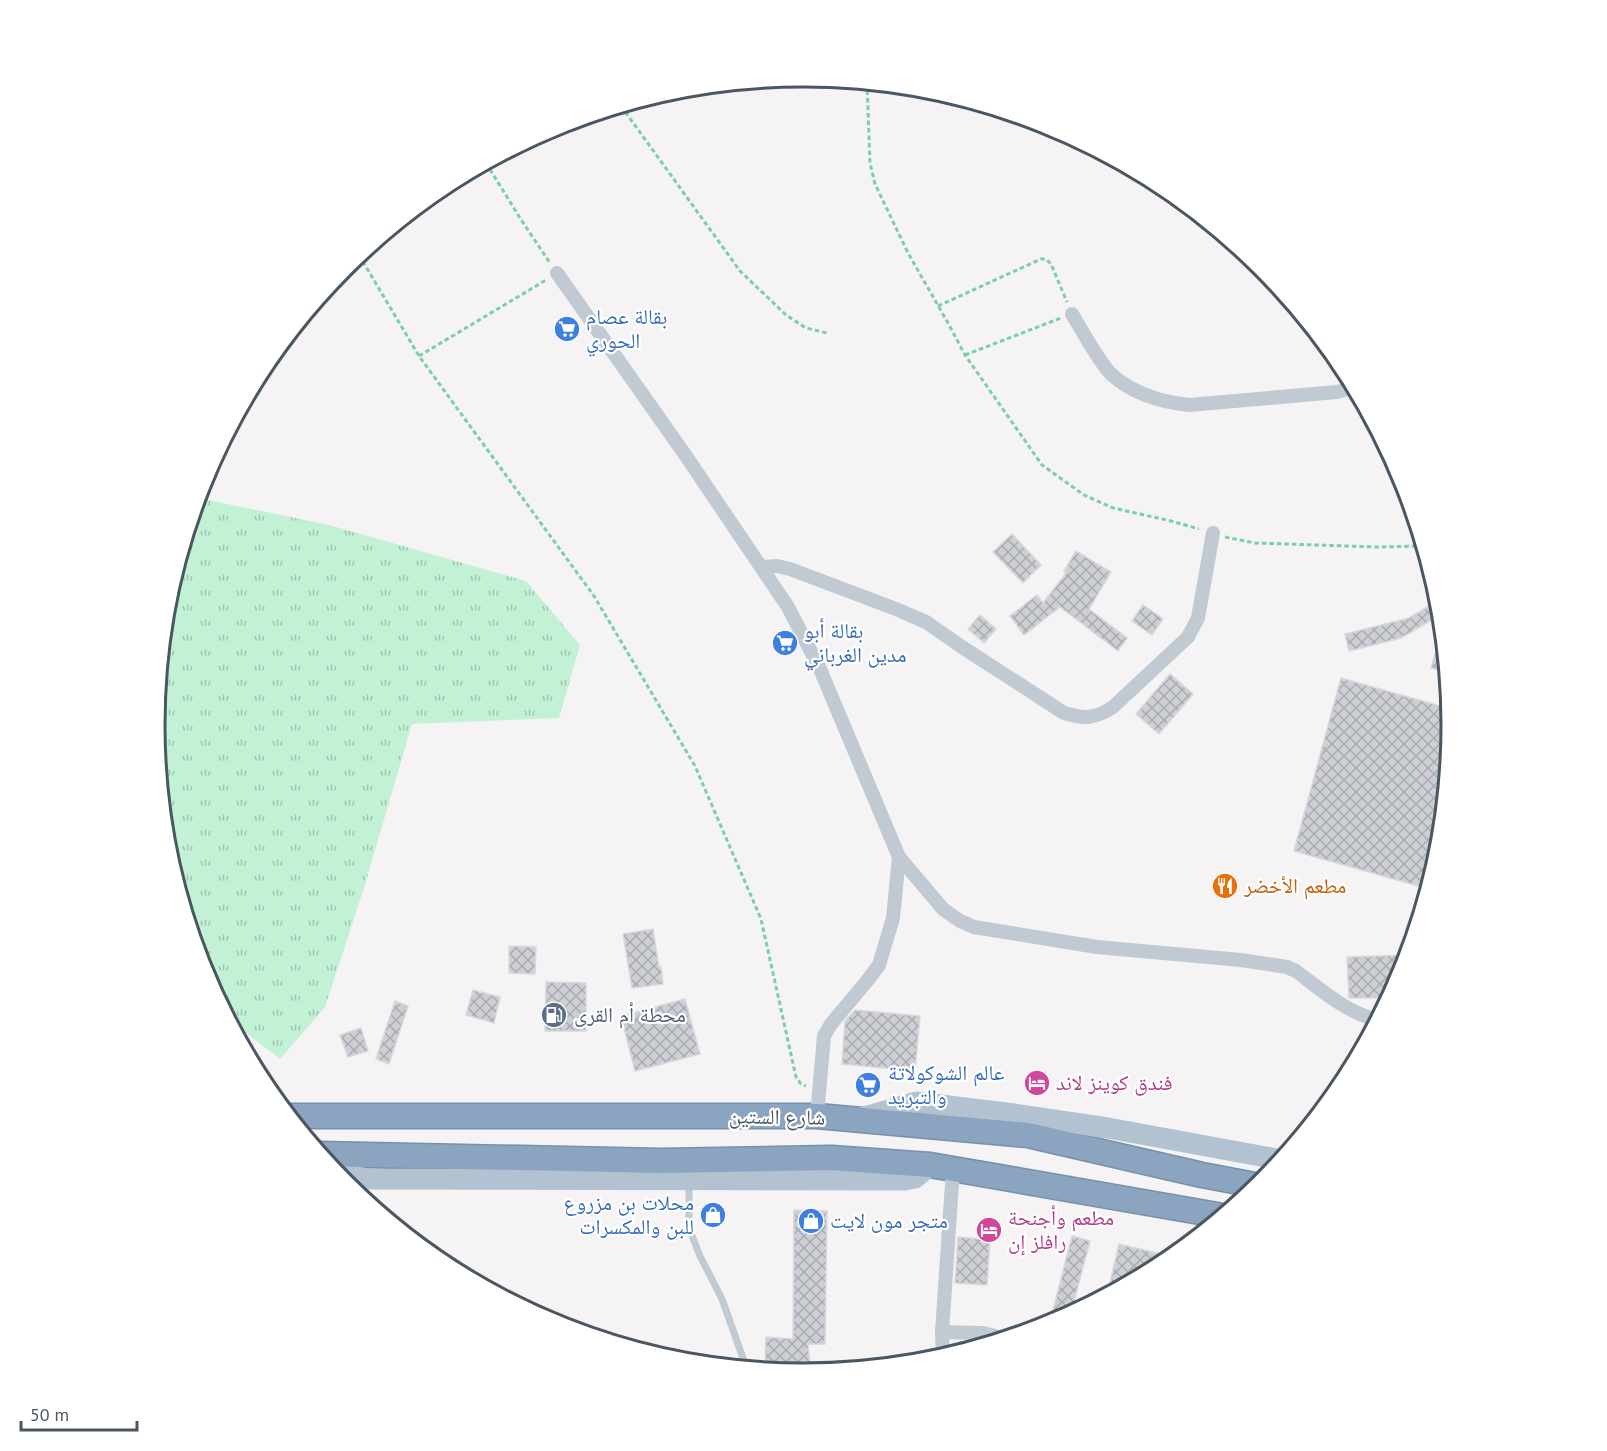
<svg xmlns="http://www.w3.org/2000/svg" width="1607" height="1451" viewBox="0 0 1607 1451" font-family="'PT Sans','Noto Naskh Arabic',sans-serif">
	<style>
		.grass { fill: url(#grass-tufts) }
		.building { fill: url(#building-cross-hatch); stroke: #d7d9de; stroke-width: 1.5 }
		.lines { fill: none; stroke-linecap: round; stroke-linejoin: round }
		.highway-casing { stroke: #7690ad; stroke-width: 27 }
		.path { stroke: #7ad0a6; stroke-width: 3; stroke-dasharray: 4.5 3; stroke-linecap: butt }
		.lane { stroke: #c1cad2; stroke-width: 7 }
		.street { stroke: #c1cad2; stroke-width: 14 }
		.primary { stroke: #b3c2d1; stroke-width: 21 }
		.highway { stroke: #8ba5c1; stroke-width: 24 }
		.labels { text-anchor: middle; stroke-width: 4.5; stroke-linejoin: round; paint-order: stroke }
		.shop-label { font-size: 21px; fill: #366cbe; stroke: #fff; text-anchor: start }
		.food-label { font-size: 21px; fill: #c56008; stroke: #fff; text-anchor: start }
		.service-label { font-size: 21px; fill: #4e5e75; stroke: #fff; text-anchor: start }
		.hotel-label { font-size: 21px; fill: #b23c85; stroke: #fff; text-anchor: start }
		.street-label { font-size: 21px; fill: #4a5661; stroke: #fff }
		.rim { fill: none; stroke: #4a5661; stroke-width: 3 }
	</style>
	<defs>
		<pattern id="grass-tufts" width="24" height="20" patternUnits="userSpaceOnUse" patternTransform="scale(1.5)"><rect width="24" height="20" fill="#c3f1d5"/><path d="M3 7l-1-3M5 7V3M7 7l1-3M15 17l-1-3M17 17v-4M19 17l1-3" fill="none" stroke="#a0c6b0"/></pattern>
		<pattern id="building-cross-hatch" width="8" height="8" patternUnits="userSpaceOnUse" patternTransform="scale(1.5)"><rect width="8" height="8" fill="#cdcfd5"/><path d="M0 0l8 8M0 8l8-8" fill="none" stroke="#a8abb0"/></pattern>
	</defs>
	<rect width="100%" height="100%" fill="#f5f3f3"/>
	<!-- grass -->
	<polygon class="grass" points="198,498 329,525 526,581 580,645 559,718 412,724 363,891 325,1007 280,1059 229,1020 204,974 167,852 155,725 167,599"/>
	<!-- building -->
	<g class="building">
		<polygon points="1012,534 1041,565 1023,583 993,552"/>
		<polygon points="1076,551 1111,572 1089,609 1127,638 1118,651 1060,607 1024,635 1010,616 1037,595 1043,603 1066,573 1064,571"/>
		<polygon points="1440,599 1442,614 1401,638 1349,651 1345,634 1409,618"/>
		<polygon points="1143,605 1163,619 1152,635 1132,621"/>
		<polygon points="980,615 996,629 984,643 968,629"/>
		<polygon points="1442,629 1443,629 1447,672 1431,668"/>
		<polygon points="1170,674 1193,694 1159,734 1136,714"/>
		<polygon points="1341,678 1451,709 1452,726 1440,852 1429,889 1294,851"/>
		<polygon points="653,929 659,967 661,967 663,984 632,988 623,934"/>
		<polygon points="509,946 536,947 535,974 509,973"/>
		<polygon points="1409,955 1403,974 1390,998 1349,998 1347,957"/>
		<polygon points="546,982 586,983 586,1031 545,1031"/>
		<polygon points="473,990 500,997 494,1023 466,1015"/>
		<polygon points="685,999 700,1054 635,1071 621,1016"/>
		<polygon points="395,1001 408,1006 389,1064 376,1059"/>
		<polygon points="855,1010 920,1016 915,1071 842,1064 845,1021"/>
		<polygon points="361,1028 368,1051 348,1057 340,1035"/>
		<polygon points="794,1210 827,1211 825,1344 808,1344 811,1374 804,1374 765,1371 766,1337 793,1339"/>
		<polygon points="1072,1236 1090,1241 1070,1316 1049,1326"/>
		<polygon points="958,1237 990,1240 987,1285 955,1283"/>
		<polygon points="1119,1244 1161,1254 1157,1269 1124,1287 1110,1283"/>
	</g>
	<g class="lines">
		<!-- highway casing -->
		<g class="highway-casing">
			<g id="highway">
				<polyline points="288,1116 817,1116 1028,1135 1202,1175 1260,1186"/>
				<polyline points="320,1154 661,1161 831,1158 930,1165 1223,1216"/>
			</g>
		</g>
		<!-- path -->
		<g class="path">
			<polyline points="867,83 870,163 875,184 908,253 948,323 965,355 1042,465 1084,495 1113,508 1171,521 1199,529"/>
			<polyline points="621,106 740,271 786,315 806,328 827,333"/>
			<polyline points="486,163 520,218 550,263"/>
			<polyline points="359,255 419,356 594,596 695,766 761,919 796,1077 801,1084 806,1086"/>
			<polyline points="938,306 1041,259 1046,259 1051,264 1067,302"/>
			<polyline points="965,355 1061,318"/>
			<polyline points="419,356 546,280"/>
			<polyline points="1225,537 1255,543 1377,547 1424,546"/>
		</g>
		<!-- lane -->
		<polyline class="lane" points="689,1182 689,1228 700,1256 722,1299 744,1361"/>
		<!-- street -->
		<g class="street">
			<path d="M 557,273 L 686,456 L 788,607 L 820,669 L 899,857 L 943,909 L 960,921 L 974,927 L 1097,947 L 1241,960 L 1287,967 L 1296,971 C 1321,990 1347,1013 1378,1020"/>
			<path d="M 1072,314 C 1082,330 1098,361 1111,374 C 1133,394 1160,402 1189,405 L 1337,392 L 1348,389 L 1353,383"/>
			<path d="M 761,567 L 777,566 L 790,569 L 896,609 L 926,622 L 962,647 L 1064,713 C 1085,719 1095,719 1113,707 L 1188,637 L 1198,618 L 1213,533"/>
			<polyline points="817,1116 824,1036 831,1024 867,981 879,965 893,918 899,857"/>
			<polyline points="942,1332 983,1333 1007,1339"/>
			<polyline points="943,1358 942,1332 953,1169"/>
		</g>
		<!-- primary -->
		<g class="primary">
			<polyline points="861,1118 916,1102 1014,1114 1108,1128 1282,1160"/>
			<polyline points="331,1167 348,1175 368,1179 905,1180 915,1178 930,1165"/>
		</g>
		<!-- highway -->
		<use href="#highway" class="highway"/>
	</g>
	<!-- icons -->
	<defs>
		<g id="supermarket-disc" transform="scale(1.35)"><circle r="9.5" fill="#3f7fe0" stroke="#fff"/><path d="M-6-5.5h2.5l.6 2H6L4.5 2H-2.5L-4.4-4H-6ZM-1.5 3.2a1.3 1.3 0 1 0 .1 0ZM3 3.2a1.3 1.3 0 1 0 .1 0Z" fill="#fff"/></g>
		<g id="restaurant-disc" transform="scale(1.35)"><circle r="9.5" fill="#e8710a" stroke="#fff"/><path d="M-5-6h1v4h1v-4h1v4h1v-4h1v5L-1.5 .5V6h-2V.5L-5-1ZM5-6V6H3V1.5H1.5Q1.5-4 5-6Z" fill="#fff"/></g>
		<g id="fuel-disc" transform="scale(1.35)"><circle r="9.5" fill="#5c6f8a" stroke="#fff"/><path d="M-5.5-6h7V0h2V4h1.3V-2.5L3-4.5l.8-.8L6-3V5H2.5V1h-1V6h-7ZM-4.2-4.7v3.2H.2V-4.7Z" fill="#fff"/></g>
		<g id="hotel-disc" transform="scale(1.35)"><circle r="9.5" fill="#d1479c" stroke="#fff"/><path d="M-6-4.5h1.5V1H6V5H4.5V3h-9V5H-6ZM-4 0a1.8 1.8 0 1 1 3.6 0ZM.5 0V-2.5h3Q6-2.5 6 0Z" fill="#fff"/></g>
		<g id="shop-disc" transform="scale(1.35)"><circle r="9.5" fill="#3f7fe0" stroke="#fff"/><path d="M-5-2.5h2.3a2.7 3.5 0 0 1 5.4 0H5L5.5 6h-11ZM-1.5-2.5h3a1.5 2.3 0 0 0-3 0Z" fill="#fff"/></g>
	</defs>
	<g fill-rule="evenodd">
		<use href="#supermarket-disc" x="567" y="329"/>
		<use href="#supermarket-disc" x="785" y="643"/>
		<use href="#restaurant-disc" x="1225" y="886"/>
		<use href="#fuel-disc" x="554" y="1015"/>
		<use href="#hotel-disc" x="1037" y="1083"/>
		<use href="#supermarket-disc" x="868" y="1085"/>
		<use href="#shop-disc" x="713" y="1215"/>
		<use href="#shop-disc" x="811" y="1221"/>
		<use href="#hotel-disc" x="989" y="1230"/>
	</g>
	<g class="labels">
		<!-- shop labels -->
		<g class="shop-label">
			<text x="586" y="324">بقالة عصام<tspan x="586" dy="24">الحوري</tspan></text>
			<text x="804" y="638">بقالة أبو<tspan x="804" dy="24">مدين الغرباني</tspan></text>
			<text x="888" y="1080">عالم الشوكولاتة<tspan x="888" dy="24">والتبريد</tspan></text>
			<text x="694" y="1210" text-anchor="end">محلات بن مزروع<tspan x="694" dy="24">للبن والمكسرات</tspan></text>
			<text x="830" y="1228">متجر مون لايت</text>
		</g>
		<!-- food labels -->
		<g class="food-label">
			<text x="1244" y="893">مطعم الأخضر</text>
		</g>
		<!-- service labels -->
		<g class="service-label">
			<text x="574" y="1022">محطة أم القرى</text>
		</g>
		<!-- hotel labels -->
		<g class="hotel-label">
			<text x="1056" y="1090">فندق كوينز لاند</text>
			<text x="1008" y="1225">مطعم وأجنحة<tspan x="1008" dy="24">رافلز إن</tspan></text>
		</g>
		<!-- street labels -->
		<g class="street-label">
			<text transform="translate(777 1117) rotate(1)" y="7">شارع الستين</text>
		</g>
	</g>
	<!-- crop -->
	<path d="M0 0H1607V1451H0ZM165 725a638 638 0 1 1 1276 0a638 638 0 1 1-1276 0Z" fill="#fff" fill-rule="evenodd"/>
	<path class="rim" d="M165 725a638 638 0 1 1 1276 0a638 638 0 1 1-1276 0Z"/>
	<!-- scale -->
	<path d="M21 1421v9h116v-9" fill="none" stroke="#4a5661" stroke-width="3"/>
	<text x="30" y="1421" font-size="18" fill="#4a5661" stroke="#ffffff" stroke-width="4.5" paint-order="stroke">50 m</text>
</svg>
